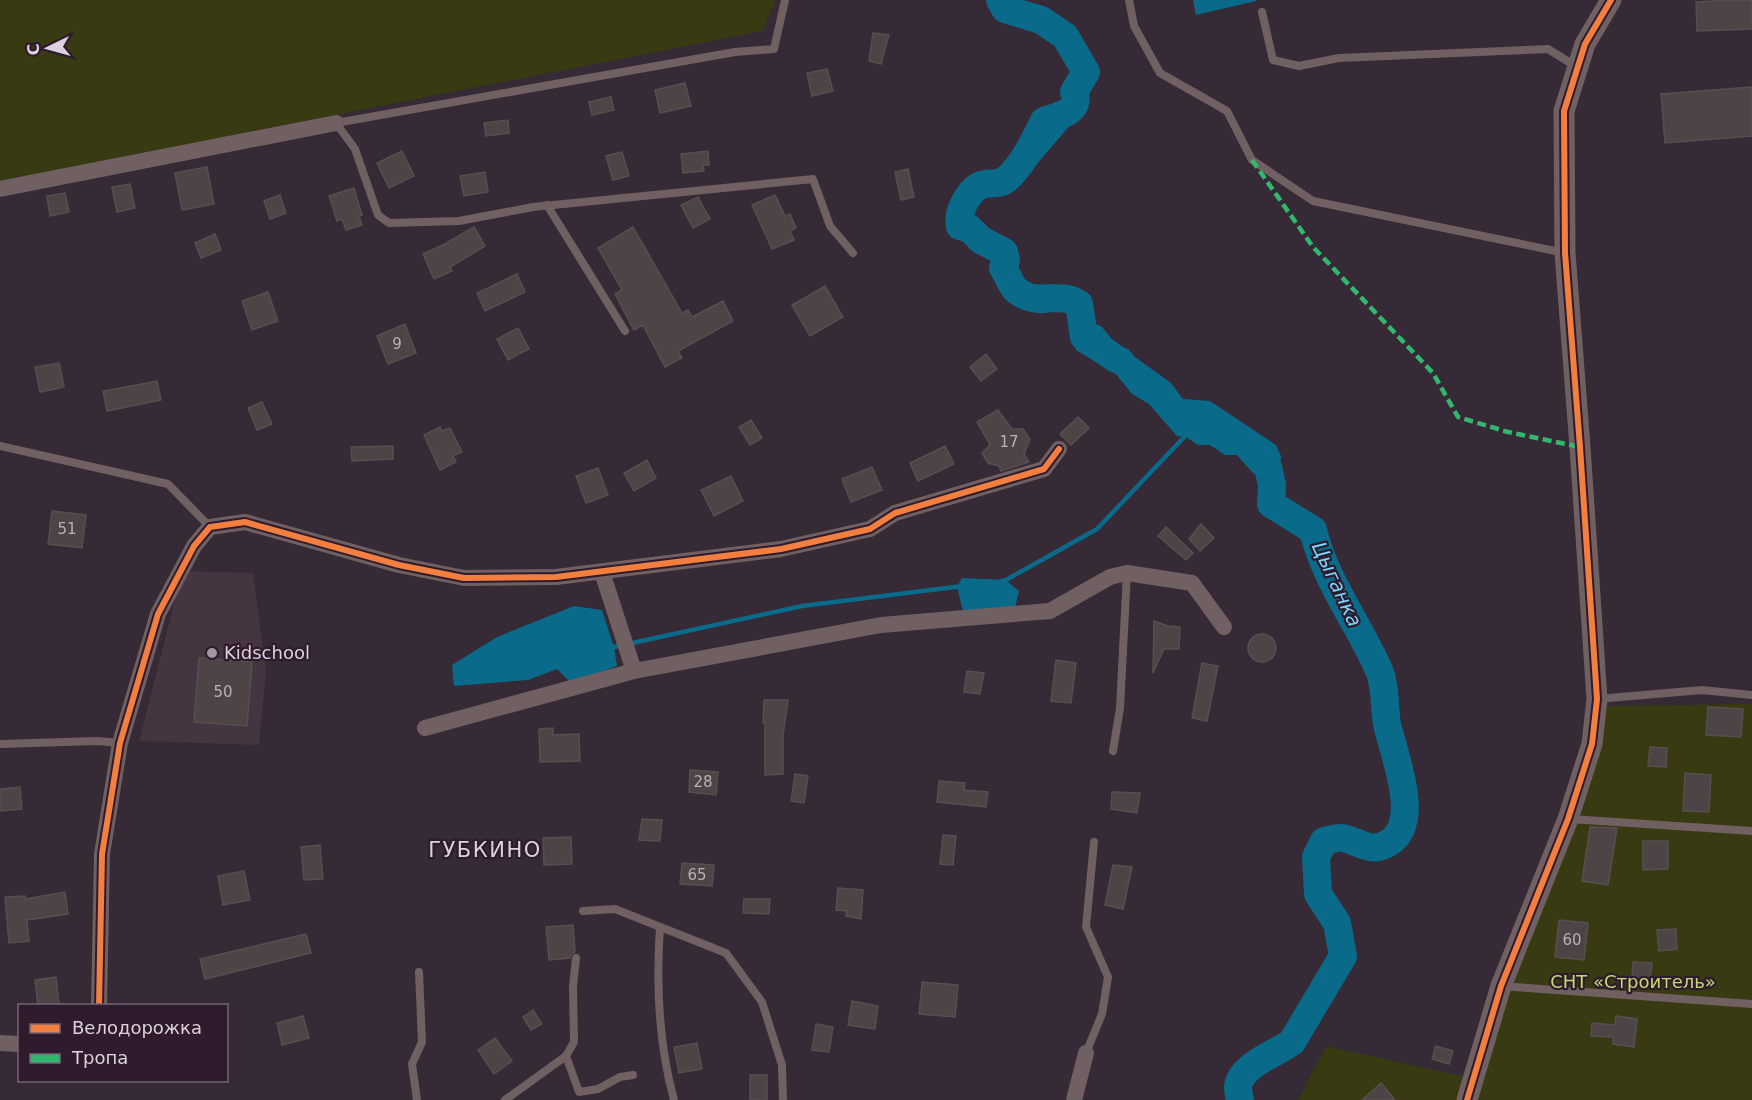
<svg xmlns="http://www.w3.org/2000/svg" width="1752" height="1100" viewBox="0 0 1752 1100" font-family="'DejaVu Sans',sans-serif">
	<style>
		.education { fill: #453540 }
		.green { fill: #383a11 }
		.water { fill: #0a6a89 }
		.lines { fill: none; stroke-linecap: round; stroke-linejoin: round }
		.stream { stroke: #0a6a89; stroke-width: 4.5 }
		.river { stroke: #0a6a89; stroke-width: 28 }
		.building { fill: #4e4446; stroke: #584e50; stroke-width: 1.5 }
		.service { stroke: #716062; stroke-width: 8 }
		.minor { stroke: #716062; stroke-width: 16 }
		.tertiary { stroke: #716062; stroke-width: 21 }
		.quiet { stroke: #33b770; stroke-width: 4.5; stroke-dasharray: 9 4.5; stroke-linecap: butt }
		.cycleway-casing { stroke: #2e1c2e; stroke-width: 10 }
		.cycleway { stroke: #f27e40; stroke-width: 6 }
		.poi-dot { fill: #a397a2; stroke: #2e1c2e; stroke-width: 2 }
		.labels { text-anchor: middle; stroke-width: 4.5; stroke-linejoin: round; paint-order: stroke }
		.number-label { font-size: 15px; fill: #baaeb7 }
		.poi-label { font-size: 18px; fill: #ded1dd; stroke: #2e1c2e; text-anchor: start }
		.park-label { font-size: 18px; fill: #ccd670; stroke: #2e1c2e }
		.water-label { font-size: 20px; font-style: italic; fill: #7bd5fc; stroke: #2e1c2e }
		.quarter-label { font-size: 21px; letter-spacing: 1.5px; fill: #ded1dd; stroke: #2e1c2e }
	</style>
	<rect width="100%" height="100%" fill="#352a35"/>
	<!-- education -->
	<polygon class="education" points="188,571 253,573 266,671 259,745 139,741 176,596"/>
	<!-- green -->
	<g class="green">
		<polygon points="0,0 776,0 762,31 0,181"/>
		<polygon points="1752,704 1752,1100 1298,1100 1326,1046 1479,1080 1594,706"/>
	</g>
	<!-- water -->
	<g class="water">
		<polygon points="1193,0 1256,0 1256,1 1196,15"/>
		<path d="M 1076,98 L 1083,99 L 1081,110 L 1072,123 L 1024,179 L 1011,186 L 1007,179 L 1008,175 C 1027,140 1036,112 1076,98 Z"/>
		<path d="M 1027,281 L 1051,293 L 1053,306 L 1050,312 C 1030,317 1023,307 1011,292 L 1022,283 Z"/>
		<polygon points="1095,324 1101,326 1117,345 1128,349 1135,357 1171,383 1183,399 1210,401 1276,445 1281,456 1275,500 1271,504 1266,501 1268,483 1252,472 1237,455 1225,455 1210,445 1198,445 1186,437 1177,436 1149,404 1132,394 1116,374 1076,350 1075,345"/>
		<polygon points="962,578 1006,580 1019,591 1015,608 963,611 957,587"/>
		<polygon points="574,606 602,610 614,647 617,666 571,683 557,669 528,680 454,686 452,665 497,637"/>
	</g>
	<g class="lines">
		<!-- stream -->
		<g class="stream">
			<polyline points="1001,581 1006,580 1097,529 1187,434"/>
			<polyline points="614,647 802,606 963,586"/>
		</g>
		<!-- river -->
		<g class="river">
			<path d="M 1000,0 L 1005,9 L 1041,20 L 1065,36 L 1086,72 L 1074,92 C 1082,112 1058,116 1044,121 C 1034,141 1025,161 1009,177 C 998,188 989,180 979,186 C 967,193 957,213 960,226 L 969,228 L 981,240 L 1004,252 L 1006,260 L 1003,268 C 1007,274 1010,283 1015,289 C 1033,308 1060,290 1079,304 L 1084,337 L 1116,359"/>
			<path d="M 1240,1100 C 1239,1096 1238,1090 1238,1086 C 1241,1065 1277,1053 1292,1042 L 1343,956 L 1337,923 L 1318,894 L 1316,857 L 1324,841 C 1330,840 1337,837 1342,838 C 1360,841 1371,855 1390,842 C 1422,820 1393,753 1387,724 C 1384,707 1386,687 1379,670 C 1358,623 1325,580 1313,530 L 1271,504 L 1272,485 L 1268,467"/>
		</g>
	</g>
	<!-- building -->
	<g class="building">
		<polygon points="1728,0 1752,0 1752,29 1697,31 1696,2"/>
		<polygon points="873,33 889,35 881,64 869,61"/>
		<polygon points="827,69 833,91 812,96 807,73"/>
		<polygon points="685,83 691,106 660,113 655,90"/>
		<polygon points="1752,87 1752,136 1665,143 1661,94"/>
		<polygon points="611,97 614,110 592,115 589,102"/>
		<polygon points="508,120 509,133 486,136 484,123"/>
		<polygon points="402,151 414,176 389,188 377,163"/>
		<polygon points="708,151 709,165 703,165 704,171 683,173 681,154"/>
		<polygon points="622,152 629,176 613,180 606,156"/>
		<polygon points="207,167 214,204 182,210 175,173"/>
		<polygon points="908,169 914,197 901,200 895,172"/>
		<polygon points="485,172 488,192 464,196 460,176"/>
		<polygon points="130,184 135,208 117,212 112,187"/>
		<polygon points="354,188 362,215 359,216 362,225 346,230 342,219 337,221 329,196"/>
		<polygon points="65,193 69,212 50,216 47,196"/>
		<polygon points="280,195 286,213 270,219 264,201"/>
		<polygon points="775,195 785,216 790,214 796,228 790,231 794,240 772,249 752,205"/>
		<polygon points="698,197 710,219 693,228 681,205"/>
		<polygon points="474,227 485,246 450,267 452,271 434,279 423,254 445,244"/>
		<polygon points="633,227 682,313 688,310 692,317 723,301 733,321 678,351 682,358 665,367 643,325 634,330 615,294 622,290 598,248"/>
		<polygon points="215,234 221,250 201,258 195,243"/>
		<polygon points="517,274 525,292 485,311 477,293"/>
		<polygon points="825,286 843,317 810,336 792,305"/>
		<polygon points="268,292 278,321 252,330 242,301"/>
		<polygon points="405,324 416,353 388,364 377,336"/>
		<polygon points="518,328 529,349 508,360 497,339"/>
		<polygon points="986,354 997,369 981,381 970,367"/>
		<polygon points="59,363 64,387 40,392 35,367"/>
		<polygon points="157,381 161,400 107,411 103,391"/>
		<polygon points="262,402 272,424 257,430 248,408"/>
		<polygon points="998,410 1012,429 1023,429 1030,439 1024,454 1029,462 1001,471 999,466 988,463 982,453 990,445 977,422"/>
		<polygon points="1078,417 1089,428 1071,445 1060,434"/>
		<polygon points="751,420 762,438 750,445 739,427"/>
		<polygon points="440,427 442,431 450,428 462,452 453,456 456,462 440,470 424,435"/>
		<polygon points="393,446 393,459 352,461 351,447"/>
		<polygon points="945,446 954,464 918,481 910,463"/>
		<polygon points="647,460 656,478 634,491 624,473"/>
		<polygon points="872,467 882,490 851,502 842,479"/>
		<polygon points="598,468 608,495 586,503 576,476"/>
		<polygon points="731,476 743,501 714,516 701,490"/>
		<polygon points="52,511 86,515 82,548 48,544"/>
		<polygon points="1201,524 1214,538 1200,551 1189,539"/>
		<polygon points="1166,527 1193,553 1186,560 1158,536"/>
		<polygon points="1154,621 1168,626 1180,627 1179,649 1164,649 1153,673"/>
		<circle cx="1262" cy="648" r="14"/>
		<polygon points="199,658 252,662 247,726 194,722"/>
		<polygon points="1056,660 1076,663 1071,703 1051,701"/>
		<polygon points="1202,663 1218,666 1207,721 1192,718"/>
		<polygon points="967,671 984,673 980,694 964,692"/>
		<polygon points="764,700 788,700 783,735 783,774 765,775 765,723 763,723"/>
		<polygon points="1708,707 1743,709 1741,737 1706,735"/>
		<polygon points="553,728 553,735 579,734 580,761 540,762 539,729"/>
		<polygon points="1650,747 1667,748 1666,767 1648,766"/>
		<polygon points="690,770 718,772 716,795 689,792"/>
		<polygon points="1685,773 1711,775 1709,812 1683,811"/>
		<polygon points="795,774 808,776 804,803 791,801"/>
		<polygon points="939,781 965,783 964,790 988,792 986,807 937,802"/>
		<polygon points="20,787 22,809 0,811 0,789"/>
		<polygon points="1112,792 1140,793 1137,813 1111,809"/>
		<polygon points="642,819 662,820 660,841 639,840"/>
		<polygon points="1590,827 1617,828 1608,885 1582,881"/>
		<polygon points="943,835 956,836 953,865 940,864"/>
		<polygon points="571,837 572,864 544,865 543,838"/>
		<polygon points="1643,841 1668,841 1668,869 1643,870"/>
		<polygon points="320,845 323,879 304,880 301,847"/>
		<polygon points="682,863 714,865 712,886 680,884"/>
		<polygon points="1113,865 1132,867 1123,909 1105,905"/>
		<polygon points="244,871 250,900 223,905 218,876"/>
		<polygon points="838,888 863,890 861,919 846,916 847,911 836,910"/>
		<polygon points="65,892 68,914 27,920 29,941 9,943 5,897 25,896 25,899"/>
		<polygon points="744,899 770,899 769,914 743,913"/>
		<polygon points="1559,920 1588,923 1584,960 1555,957"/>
		<polygon points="573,925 575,952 571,954 570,958 549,960 546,927"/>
		<polygon points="1676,929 1677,949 1659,951 1657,930"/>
		<polygon points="306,934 311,953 205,979 200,959"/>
		<polygon points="1633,962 1652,963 1650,980 1632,978"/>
		<polygon points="56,977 59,1005 38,1005 35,980"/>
		<polygon points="922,982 958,985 955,1017 919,1014"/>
		<polygon points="852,1001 878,1006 875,1029 848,1025"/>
		<polygon points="533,1010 542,1024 531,1030 523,1017"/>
		<polygon points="303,1016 309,1038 282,1045 277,1023"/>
		<polygon points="1616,1016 1637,1019 1634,1047 1613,1044 1613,1037 1591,1036 1592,1023 1615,1025"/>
		<polygon points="816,1024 833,1027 829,1052 812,1050"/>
		<polygon points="495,1038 512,1061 494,1074 478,1050"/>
		<polygon points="697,1043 702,1069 679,1073 674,1047"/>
		<polygon points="1436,1046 1453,1051 1449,1064 1432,1059"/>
		<rect x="750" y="1075" width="17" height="25"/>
		<polygon points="1381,1083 1395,1100 1362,1100"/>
	</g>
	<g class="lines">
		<!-- service -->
		<g class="service">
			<polyline points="785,0 774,49 735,52 336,123 355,149 378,215 389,223 459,221 533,207 813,179 830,226 853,253"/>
			<polyline points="1129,0 1134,26 1160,73 1227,111 1252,160 1313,201 1565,253"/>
			<polyline points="1262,12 1273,60 1299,66 1339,58 1548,49 1577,67"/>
			<polyline points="547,205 625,331"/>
			<polyline points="0,446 168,484 210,527"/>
			<polyline points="1597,699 1702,690 1752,695"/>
			<polyline points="0,744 98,741 120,743"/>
			<polyline points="1113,751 1120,708 1127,573"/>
			<polyline points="1570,819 1752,831"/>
			<polyline points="583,911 615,909 726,953 762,1002 782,1065 783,1100"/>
			<path d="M 660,927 C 656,984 659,1045 674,1100"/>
			<polyline points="1501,986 1752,1004"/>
			<polyline points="1086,1053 1102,1014 1108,977 1086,927 1094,842"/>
			<polyline points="566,1056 579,1092 598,1089 620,1077 633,1075"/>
			<polyline points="417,1100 412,1064 422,1042 419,972"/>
			<polyline points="505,1100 566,1056 574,1042 573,986 576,958"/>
		</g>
		<!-- minor -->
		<g class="minor">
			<polyline points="0,189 336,123"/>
			<polyline points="602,572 634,671"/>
			<polyline points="425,728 634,671 881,625 1050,611 1110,577 1127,573 1192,583 1224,627"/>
			<polyline points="99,1006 102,854 120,743 158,614 194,546 210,527 245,522 399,565 464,578 556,577 781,549 870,529 895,513 1044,469 1059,449"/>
			<polyline points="0,1043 20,1044"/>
			<polyline points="1074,1100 1086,1053"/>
		</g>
		<!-- tertiary -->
		<polyline class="tertiary" points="1467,1100 1501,986 1568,819 1592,744 1597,699 1580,447 1565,253 1564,111 1585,44 1611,0"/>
		<!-- quiet -->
		<polyline class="quiet" points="1252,160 1313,247 1433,373 1458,417 1508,432 1580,447"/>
		<!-- cycleway casing -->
		<g class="cycleway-casing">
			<g id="cycleway">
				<polyline points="99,1006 102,854 120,743 158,614 194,546 210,527 245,522 399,565 464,578 556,577 781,549 870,529 895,513 1044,469 1059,449"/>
				<polyline points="1467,1100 1501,986 1568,819 1592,744 1597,699 1580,447 1565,253 1564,111 1585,44 1611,0"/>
			</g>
		</g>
		<!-- cycleway -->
		<use href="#cycleway" class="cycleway"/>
	</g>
	<!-- markers -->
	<circle class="poi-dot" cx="212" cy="653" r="6"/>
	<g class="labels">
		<!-- number labels -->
		<g class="number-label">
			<text x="397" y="349">9</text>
			<text x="1009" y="447">17</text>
			<text x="67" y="534">51</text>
			<text x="223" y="697">50</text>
			<text x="703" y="787">28</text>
			<text x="697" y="880">65</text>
			<text x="1572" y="945">60</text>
		</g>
		<!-- poi labels -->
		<g class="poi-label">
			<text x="224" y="659">Kidschool</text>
		</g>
		<!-- park labels -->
		<g class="park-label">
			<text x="1633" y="988">СНТ «Строитель»</text>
		</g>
		<!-- water labels -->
		<g class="water-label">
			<text transform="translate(1337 584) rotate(65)" y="7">Цыганка</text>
		</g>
		<!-- quarter labels -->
		<g class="quarter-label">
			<text x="485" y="857">ГУБКИНО</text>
		</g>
	</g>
	<!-- legend -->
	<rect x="18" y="1004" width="210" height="78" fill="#2e1c2e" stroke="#746474" stroke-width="1.5"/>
	<rect x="30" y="1024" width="30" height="9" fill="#f27e40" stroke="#746474" stroke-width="1.5"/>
	<text x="72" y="1034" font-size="18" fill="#ded1dd">Велодорожка</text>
	<rect x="30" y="1054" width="30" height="9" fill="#33b770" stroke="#746474" stroke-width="1.5"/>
	<text x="72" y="1064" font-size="18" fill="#ded1dd">Тропа</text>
	<!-- north arrow -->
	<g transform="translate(48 48) rotate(265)" stroke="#2e1c2e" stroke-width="4.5" paint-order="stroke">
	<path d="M0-4.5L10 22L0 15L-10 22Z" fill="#ded1dd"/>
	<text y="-9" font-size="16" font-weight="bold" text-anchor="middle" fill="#ded1dd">С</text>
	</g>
</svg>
